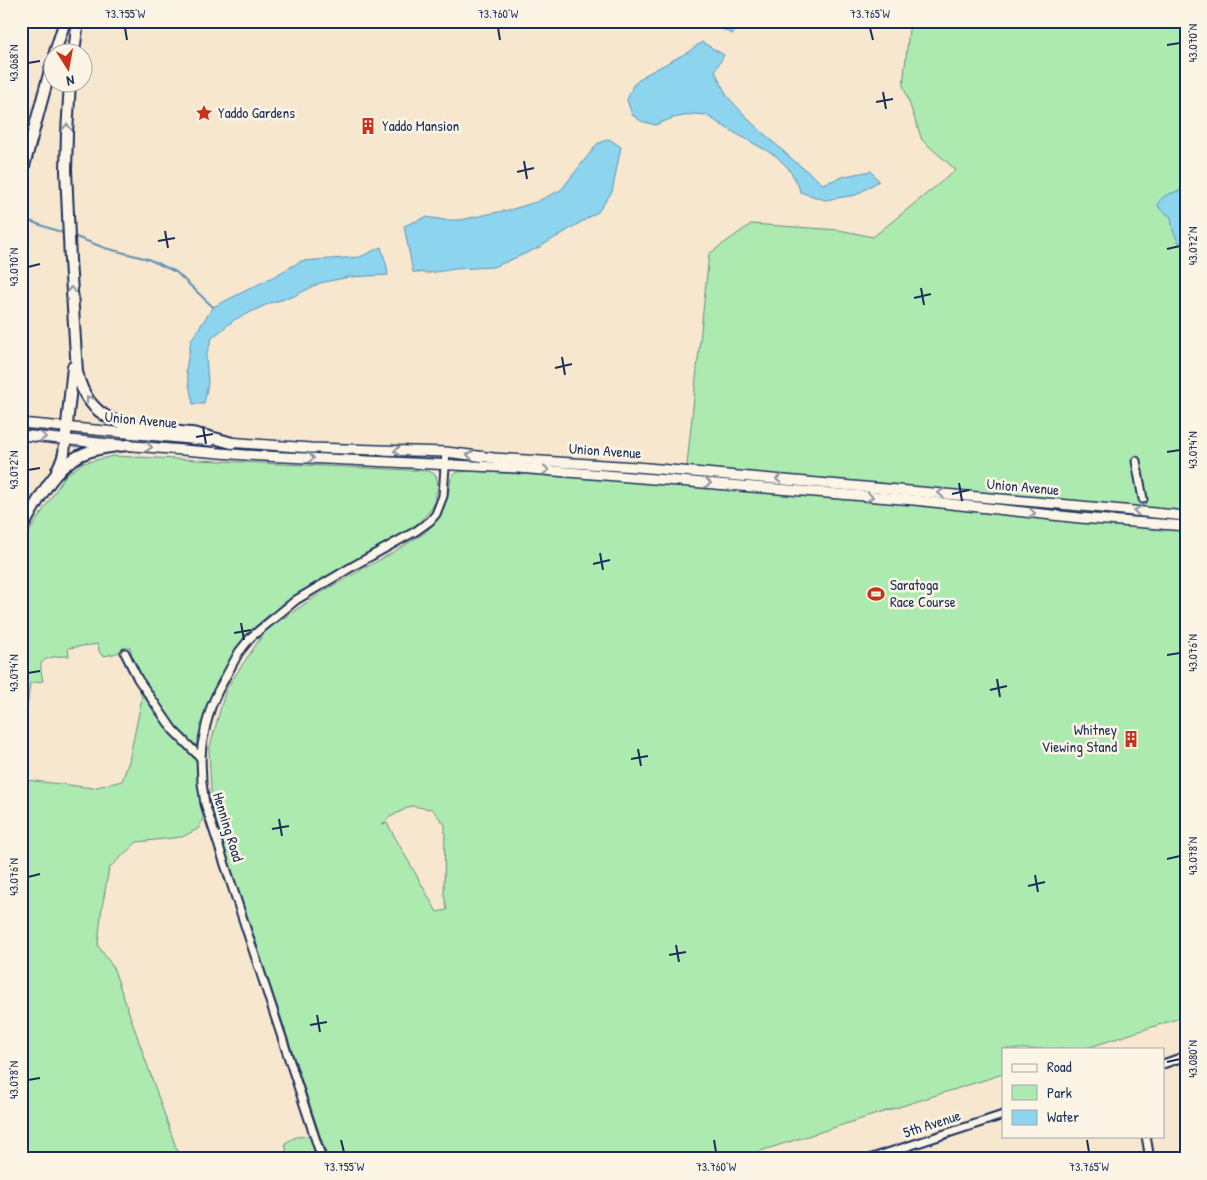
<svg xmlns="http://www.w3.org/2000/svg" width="1207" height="1180" viewBox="0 0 1207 1180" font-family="'Patrick Hand',sans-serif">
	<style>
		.green { fill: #adeab0; stroke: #648c87; fill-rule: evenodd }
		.water { fill: #8dd4ef; stroke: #5f92b5 }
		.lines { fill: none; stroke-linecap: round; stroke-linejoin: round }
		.stream { stroke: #5f92b5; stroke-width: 2 }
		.minor-casing { stroke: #1b2f5e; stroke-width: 11 }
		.major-casing { stroke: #1b2f5e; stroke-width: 12 }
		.highway-casing { stroke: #1b2f5e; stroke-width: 14 }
		.minor { stroke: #fcf5e5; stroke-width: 7 }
		.major { stroke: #fcf5e5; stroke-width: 9 }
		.highway { stroke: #fcf5e5; stroke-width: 10 }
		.oneway { stroke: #8c92a2 }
		.ticks { fill: none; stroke: #1b2f5e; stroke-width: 2 }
		.labels { text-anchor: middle; stroke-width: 5; stroke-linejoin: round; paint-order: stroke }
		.poi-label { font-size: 15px; fill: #1b2f5e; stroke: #fcf5e5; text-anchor: start }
		.street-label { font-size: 15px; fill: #1b2f5e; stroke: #fcf5e5 }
		.neatline { fill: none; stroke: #1b2f5e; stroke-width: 2 }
		.ticks-label { font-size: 12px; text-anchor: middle; fill: #1b2f5e }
	</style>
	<rect width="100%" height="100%" fill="#f6e7ce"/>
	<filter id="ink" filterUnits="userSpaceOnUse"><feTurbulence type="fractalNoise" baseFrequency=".02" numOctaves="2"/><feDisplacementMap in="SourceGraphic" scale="10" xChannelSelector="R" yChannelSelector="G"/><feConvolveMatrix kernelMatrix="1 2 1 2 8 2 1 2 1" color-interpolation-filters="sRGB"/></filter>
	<g filter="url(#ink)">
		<!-- green -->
		<g class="green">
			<path d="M 910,21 L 1186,21 L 1186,1016 L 1084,1049 L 1003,1049 L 1003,1074 L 735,1159 L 328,1159 L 212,810 L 209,750 L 226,689 L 266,630 L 327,589 L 392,553 L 426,532 L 441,515 L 448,494 L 451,479 L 454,474 L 458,472 L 470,471 L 685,484 L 709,254 L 751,224 L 839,230 L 873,237 L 956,170 L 922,140 L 903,85 ZM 411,806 L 432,809 L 445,825 L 444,894 L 447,910 L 437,912 L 387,823 L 382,824 L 390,817 Z"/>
			<path d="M 113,456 L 429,471 L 436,475 L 438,486 L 433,507 L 416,526 L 348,564 L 278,607 L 256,626 L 238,646 L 215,688 L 197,742 L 197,771 L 203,818 L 198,829 L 182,837 L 137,842 L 109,868 L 101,914 L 98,946 L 113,967 L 180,1159 L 21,1159 L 21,760 L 26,780 L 93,788 L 122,781 L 129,761 L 142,698 L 130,647 C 124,650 107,658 102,655 C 98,653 99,647 98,644 L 68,648 L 69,656 C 62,656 44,656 41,664 C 40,668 42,676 43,681 L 30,683 L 21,758 L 21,545 L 65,476 L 83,463 Z"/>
			<polygon points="310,1136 317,1159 288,1159 285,1143 296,1137"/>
		</g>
		<!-- water -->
		<g class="water">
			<polygon points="715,21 747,21 732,34 713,24"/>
			<polygon points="702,42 724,55 715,71 727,96 751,122 793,160 823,184 845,176 871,171 879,181 856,195 825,200 800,192 798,184 788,168 776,156 728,129 706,115 694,114 673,118 655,125 641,121 632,115 627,100 633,85 645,75 688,52"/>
			<polygon points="609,139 621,147 612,192 598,212 538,248 506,262 493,267 455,269 429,273 413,272 404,226 426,217 445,220 460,220 513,209 536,202 561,190 597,144"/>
			<path d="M 1186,189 L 1186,243 L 1179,243 L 1173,231 L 1171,217 L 1160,209 L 1158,205 C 1160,194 1176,192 1186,189 Z"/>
			<polygon points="381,247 387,267 388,275 349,277 320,283 292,297 270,303 234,320 212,338 206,356 208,383 204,404 193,404 186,370 191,340 213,307 273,277 301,261 360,257"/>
		</g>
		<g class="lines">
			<!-- stream -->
			<g class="stream">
				<polyline points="21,218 63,233"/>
				<polyline points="76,237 105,248 148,259 176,272 213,307"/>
			</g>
			<!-- minor casing -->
			<g class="minor-casing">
				<g id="minor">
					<polyline points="1136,461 1143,499"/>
					<polyline points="125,653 138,679 173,730 201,758"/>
					<polyline points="1163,1064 1186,1056"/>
					<polyline points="1146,1136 1150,1159"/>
					<polyline points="322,1159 205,804 202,783 201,758 202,745 206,725 211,707 218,691 239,652 251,637 296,600 355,565 416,531 430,521 436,514 443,496 446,452"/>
					<polyline points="869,1159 1003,1115"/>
				</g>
			</g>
			<!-- major casing -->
			<g class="major-casing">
				<g id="major">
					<polyline points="21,423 211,441"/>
					<polyline points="21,435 109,444 245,455 518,468 914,500 1080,518 1186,526"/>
					<polyline points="227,442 311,448 446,452 494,458 636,467 1081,506 1186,516"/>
				</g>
			</g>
			<!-- highway casing -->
			<g class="highway-casing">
				<g id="highway">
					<polyline points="55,52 65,21"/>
					<polyline points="74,52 78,21"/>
					<path d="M 70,82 L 67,133 L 66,170 L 70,260 L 77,372 C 90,432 142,427 191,433 C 204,435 218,439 232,443"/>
					<polyline points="21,177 52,63"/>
					<polyline points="57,470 62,460 64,453 73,367"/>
					<path d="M 21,530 C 39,500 55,461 91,451 C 103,447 116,446 129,445"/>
				</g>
			</g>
			<!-- minor -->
			<use href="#minor" class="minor"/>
			<!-- major -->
			<use href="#major" class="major"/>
			<!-- highway -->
			<use href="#highway" class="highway"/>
		</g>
		<!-- one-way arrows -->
		<defs><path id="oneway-chevron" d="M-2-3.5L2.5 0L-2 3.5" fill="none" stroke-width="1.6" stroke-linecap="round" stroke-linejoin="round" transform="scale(1.25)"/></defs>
		<g class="oneway">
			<use href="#oneway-chevron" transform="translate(67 127) rotate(-87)"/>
			<use href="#oneway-chevron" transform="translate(71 290) rotate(-94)"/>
			<use href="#oneway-chevron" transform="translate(89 399) rotate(-126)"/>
			<use href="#oneway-chevron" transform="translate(43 437) rotate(7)"/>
			<use href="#oneway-chevron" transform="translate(149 447) rotate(4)"/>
			<use href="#oneway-chevron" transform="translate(397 451) rotate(-179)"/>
			<use href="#oneway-chevron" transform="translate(470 455) rotate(-172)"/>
			<use href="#oneway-chevron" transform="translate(311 458) rotate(2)"/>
			<use href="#oneway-chevron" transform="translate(546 470) rotate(5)"/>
			<use href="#oneway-chevron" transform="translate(779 479) rotate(-175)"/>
			<use href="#oneway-chevron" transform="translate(708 483) rotate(5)"/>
			<use href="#oneway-chevron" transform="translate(941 493) rotate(-175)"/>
			<use href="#oneway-chevron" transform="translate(870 497) rotate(5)"/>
			<use href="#oneway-chevron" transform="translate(1137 511) rotate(-174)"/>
			<use href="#oneway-chevron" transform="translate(1032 513) rotate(6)"/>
		</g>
	</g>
	<!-- ticks -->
	<path class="ticks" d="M 125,28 L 127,40M 498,28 L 500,40M 870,28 L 873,40M 1167,45 L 1180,43M 28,63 L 40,61M 883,92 L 886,109M 876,102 L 893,99M 524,161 L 527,179M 517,172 L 534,168M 165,231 L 168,248M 158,241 L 175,238M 1167,249 L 1180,246M 28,267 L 40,264M 921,288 L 924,305M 914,298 L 931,294M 562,357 L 565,375M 555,368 L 572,364M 203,427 L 206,444M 196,437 L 213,434M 1167,452 L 1180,450M 28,470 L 40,468M 959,483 L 962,501M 952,494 L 969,490M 600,553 L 603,570M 593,564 L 610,560M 241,623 L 244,640M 234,633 L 251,630M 1167,655 L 1180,653M 28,673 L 40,671M 997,679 L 1000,697M 990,690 L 1007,686M 638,749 L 641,766M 631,759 L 648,756M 279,819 L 282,836M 272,829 L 289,826M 1167,859 L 1180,856M 1035,875 L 1038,892M 28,877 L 40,874M 1028,886 L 1045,882M 676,945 L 679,962M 669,955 L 686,952M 317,1015 L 320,1032M 310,1025 L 327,1022M 1167,1062 L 1180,1059M 28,1080 L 40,1078M 341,1140 L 344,1152M 714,1140 L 716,1152M 1087,1140 L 1089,1152"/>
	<!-- icons -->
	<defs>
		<g id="sight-bare" transform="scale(1.35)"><path d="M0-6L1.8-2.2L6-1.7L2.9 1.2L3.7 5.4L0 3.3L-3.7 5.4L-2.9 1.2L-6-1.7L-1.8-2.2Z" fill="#c8321e" stroke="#fcf5e5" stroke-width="2.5" paint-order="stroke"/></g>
		<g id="building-bare" transform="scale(1.35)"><path d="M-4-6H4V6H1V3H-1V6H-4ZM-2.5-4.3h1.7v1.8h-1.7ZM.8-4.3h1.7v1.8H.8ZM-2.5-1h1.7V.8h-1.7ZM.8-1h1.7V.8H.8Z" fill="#c8321e" stroke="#fcf5e5" stroke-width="2.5" paint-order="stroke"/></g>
		<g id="stadium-bare" transform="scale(1.35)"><path d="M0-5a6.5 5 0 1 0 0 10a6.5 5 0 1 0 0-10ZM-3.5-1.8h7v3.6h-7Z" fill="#c8321e" stroke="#fcf5e5" stroke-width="2.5" paint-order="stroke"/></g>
	</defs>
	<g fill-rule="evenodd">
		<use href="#sight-bare" x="204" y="113"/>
		<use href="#building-bare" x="368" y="126"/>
		<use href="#stadium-bare" x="876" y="594"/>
		<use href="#building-bare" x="1131" y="739"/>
	</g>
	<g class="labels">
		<!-- poi labels -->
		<g class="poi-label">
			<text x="218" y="118">Yaddo Gardens</text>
			<text x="382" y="131">Yaddo Mansion</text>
			<text x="890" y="590">Saratoga<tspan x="890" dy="17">Race Course</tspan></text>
			<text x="1117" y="735" text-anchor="end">Whitney<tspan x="1117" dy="17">Viewing Stand</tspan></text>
		</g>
		<!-- street labels -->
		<g class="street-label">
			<text transform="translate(141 420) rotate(5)" y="5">Union Avenue</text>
			<text transform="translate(605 451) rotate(4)" y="5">Union Avenue</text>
			<text transform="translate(1023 487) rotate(5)" y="5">Union Avenue</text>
			<text transform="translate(228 827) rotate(73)" y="5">Henning Road</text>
			<text transform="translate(932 1124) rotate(-18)" y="5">5th Avenue</text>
		</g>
	</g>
	<!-- margin -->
	<rect width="1207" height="1180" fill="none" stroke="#fcf5e5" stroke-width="55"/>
	<!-- legend -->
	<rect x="1002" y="1048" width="162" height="90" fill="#fcf5e5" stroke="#a2a6af"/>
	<rect x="1012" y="1064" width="25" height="8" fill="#fcf5e5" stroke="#a2a6af"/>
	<text x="1047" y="1072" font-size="15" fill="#1b2f5e">Road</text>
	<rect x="1012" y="1085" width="25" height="15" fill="#adeab0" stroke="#a2a6af"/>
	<text x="1047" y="1098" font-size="15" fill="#1b2f5e">Park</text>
	<rect x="1012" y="1110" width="25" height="15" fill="#8dd4ef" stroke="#a2a6af"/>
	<text x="1047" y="1122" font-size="15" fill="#1b2f5e">Water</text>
	<!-- north arrow -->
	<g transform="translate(68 68) rotate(169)"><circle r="24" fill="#fcf5e5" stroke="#a2a6af"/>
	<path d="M0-4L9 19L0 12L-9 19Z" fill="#c8321e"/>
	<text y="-8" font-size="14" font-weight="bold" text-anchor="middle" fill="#1b2f5e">N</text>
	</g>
	<rect x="28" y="28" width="1152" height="1124" class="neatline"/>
	<g class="ticks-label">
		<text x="125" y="18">73.755°W</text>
		<text x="498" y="18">73.760°W</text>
		<text x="870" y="18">73.765°W</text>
		<text transform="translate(1193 43) rotate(-90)" y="4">43.070°N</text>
		<text transform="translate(14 63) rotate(-90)" y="4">43.068°N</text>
		<text transform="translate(1193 246) rotate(-90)" y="4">43.072°N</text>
		<text transform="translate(14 267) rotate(-90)" y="4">43.070°N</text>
		<text transform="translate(1193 450) rotate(-90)" y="4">43.074°N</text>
		<text transform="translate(14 470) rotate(-90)" y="4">43.072°N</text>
		<text transform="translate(1193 653) rotate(-90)" y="4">43.076°N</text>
		<text transform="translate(14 673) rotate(-90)" y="4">43.074°N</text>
		<text transform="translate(1193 856) rotate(-90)" y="4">43.078°N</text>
		<text transform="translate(14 877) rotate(-90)" y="4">43.076°N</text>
		<text transform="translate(1193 1059) rotate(-90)" y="4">43.080°N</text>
		<text transform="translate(14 1080) rotate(-90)" y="4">43.078°N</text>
		<text x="344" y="1171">73.755°W</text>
		<text x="716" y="1171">73.760°W</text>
		<text x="1089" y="1171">73.765°W</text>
	</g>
</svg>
